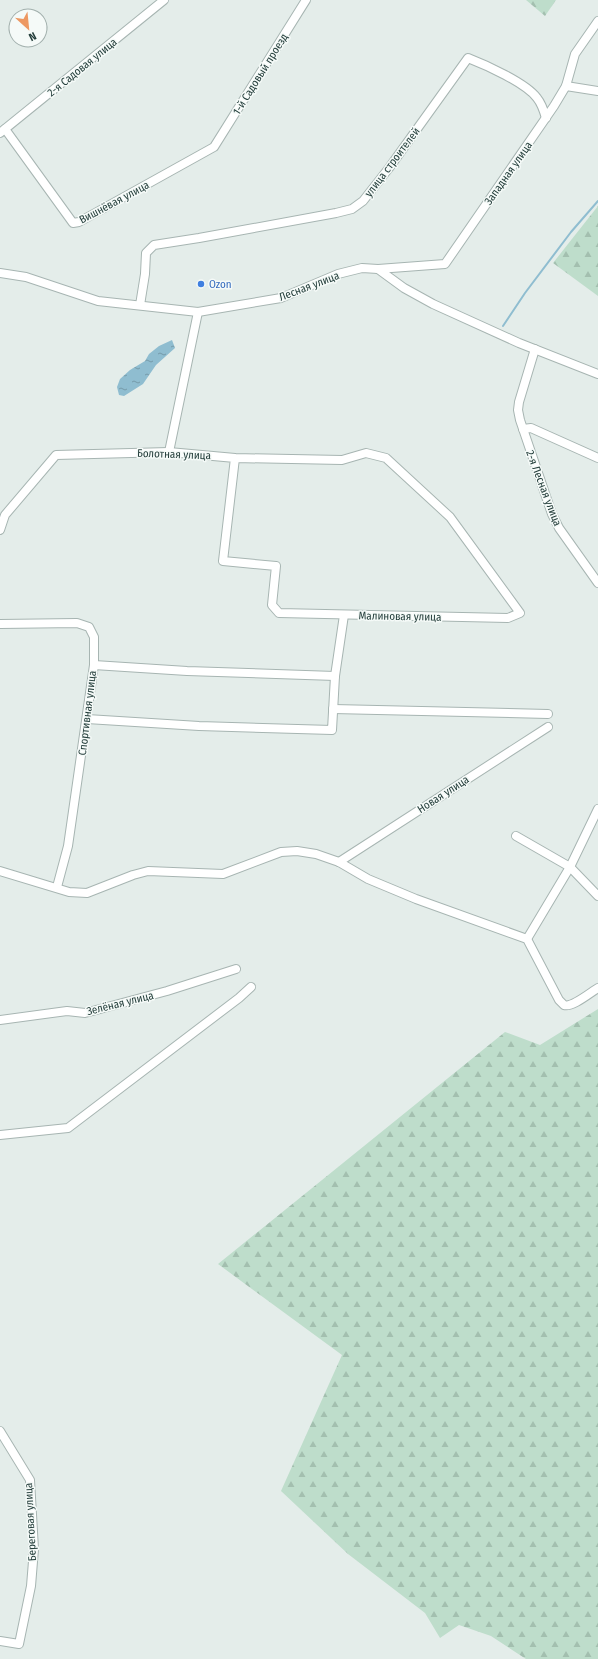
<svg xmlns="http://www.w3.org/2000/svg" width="598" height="1659" viewBox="0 0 598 1659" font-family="'Fira Sans Condensed',sans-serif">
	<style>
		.forest { fill: url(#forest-firs) }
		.water { fill: url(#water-ripples) }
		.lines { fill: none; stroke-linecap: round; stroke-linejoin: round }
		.stream { stroke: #8fbdd0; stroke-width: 2 }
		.street-casing { stroke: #a7b5b2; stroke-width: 10 }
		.street { stroke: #fff; stroke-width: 8 }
		.shop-dot { fill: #3f7fe0; stroke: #f5faf8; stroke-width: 1.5 }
		.labels { text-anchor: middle; stroke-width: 3; stroke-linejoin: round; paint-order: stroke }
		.street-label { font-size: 11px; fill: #243e3b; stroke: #f5faf8 }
		.shop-label { font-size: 11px; fill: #366cbe; stroke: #f5faf8; text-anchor: start }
	</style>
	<defs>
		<pattern id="forest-firs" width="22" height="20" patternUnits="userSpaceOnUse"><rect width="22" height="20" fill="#beddcb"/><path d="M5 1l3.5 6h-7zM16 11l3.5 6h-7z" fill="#a3bfaf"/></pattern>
		<pattern id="water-ripples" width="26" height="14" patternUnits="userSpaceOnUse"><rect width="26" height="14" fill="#8fbdd0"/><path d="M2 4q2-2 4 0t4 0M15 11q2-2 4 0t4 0" fill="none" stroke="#759baa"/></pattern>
	</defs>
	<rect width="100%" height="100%" fill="#e4edea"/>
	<!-- forest -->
	<g class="forest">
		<polygon points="526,0 556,0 545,16"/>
		<polygon points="598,206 598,296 553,263"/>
		<polygon points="598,1009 598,1659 526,1659 491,1636 459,1625 440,1638 425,1613 348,1554 281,1491 342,1355 218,1264 505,1032 540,1045"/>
	</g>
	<!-- water -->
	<polygon class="water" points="172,340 175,348 156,365 143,384 124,396 119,395 117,387 120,379 130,370 145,361 149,354 159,346"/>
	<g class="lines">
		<!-- stream -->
		<polyline class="stream" points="503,326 525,293 571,232 598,201"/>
		<!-- street casing -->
		<g class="street-casing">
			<g id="street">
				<polyline points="566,86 598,91"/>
				<polyline points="5,129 73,223 79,222 214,147 306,0"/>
				<polyline points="0,133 164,0"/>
				<polyline points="378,269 445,264 554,106 566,86 575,54 598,21"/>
				<polyline points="0,273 26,277 98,301 198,312 281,298 338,274 362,268 378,269 404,288 433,304 519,343 598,374"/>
				<path d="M 140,305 L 145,274 L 146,253 L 154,245 L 199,238 L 336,213 L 352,209 L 363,201 L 389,168 L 468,58 C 486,65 526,83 537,98 C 542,104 544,111 546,118"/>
				<polyline points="535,349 519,402 518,410 520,420 552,514 559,528 598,583"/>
				<polyline points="523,429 531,428 598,458"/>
				<polyline points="169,452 198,312"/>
				<polyline points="0,530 5,515 56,455 169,452 235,458 342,460 366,453 386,458 450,517 520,613 508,618 279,613 272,605 276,566 223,561 235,458"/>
				<polyline points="0,624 77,623 89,627 94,637 94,665 68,846 57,887"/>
				<polyline points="94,665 187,671 335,676"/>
				<polyline points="333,709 548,714"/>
				<polyline points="87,719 199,726 332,730 335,676 344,615"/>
				<polyline points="516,836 570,867 598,896"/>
				<polyline points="339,862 548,727"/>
				<path d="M 0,871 L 69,892 L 87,893 L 133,875 L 148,871 L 223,874 L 281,852 L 297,851 L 316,854 L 339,862 L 368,879 L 416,899 L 527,939 L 559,1000 C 560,1001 563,1004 564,1005 C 572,1008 591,992 598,988"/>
				<polyline points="527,939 570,867 598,809"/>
				<polyline points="0,1020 67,1011 85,1013 167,991 236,969"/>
				<polyline points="0,1135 68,1128 239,998 251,987"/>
				<polyline points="0,1431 30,1480 34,1549 31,1586 19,1644 0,1641"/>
			</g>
		</g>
		<!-- street -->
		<use href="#street" class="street"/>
	</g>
	<!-- markers -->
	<circle class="shop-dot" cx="201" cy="284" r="4"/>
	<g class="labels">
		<!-- street labels -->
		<g class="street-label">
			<text transform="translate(82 67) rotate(-39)" y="4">2-я Садовая улица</text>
			<text transform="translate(260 74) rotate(-58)" y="4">1-й Садовый проезд</text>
			<text transform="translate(392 162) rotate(-53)" y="4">улица строителей</text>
			<text transform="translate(508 173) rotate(-55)" y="4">Западная улица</text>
			<text transform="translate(114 202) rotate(-28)" y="4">Вишнёвая улица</text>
			<text transform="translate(309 286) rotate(-21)" y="4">Лесная улица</text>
			<text transform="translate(174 454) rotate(2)" y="4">Болотная улица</text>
			<text transform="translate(544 488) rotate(69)" y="4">2-я Лесная улица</text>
			<text transform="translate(400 616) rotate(1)" y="4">Малиновая улица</text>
			<text transform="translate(87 713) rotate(-83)" y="4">Спортивная улица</text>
			<text transform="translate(443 794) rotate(-33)" y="4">Новая улица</text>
			<text transform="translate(120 1003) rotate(-14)" y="4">Зелёная улица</text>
			<text transform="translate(30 1522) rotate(-93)" y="4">Береговая улица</text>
		</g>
		<!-- shop labels -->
		<g class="shop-label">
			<text x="209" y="288">Ozon</text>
		</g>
	</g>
	<!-- north arrow -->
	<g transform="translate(28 28) rotate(153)"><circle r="19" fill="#f5faf8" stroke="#a1afac"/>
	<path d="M0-3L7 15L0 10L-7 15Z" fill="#ed9862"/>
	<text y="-6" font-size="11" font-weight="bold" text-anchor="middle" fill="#243e3b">N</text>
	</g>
</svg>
